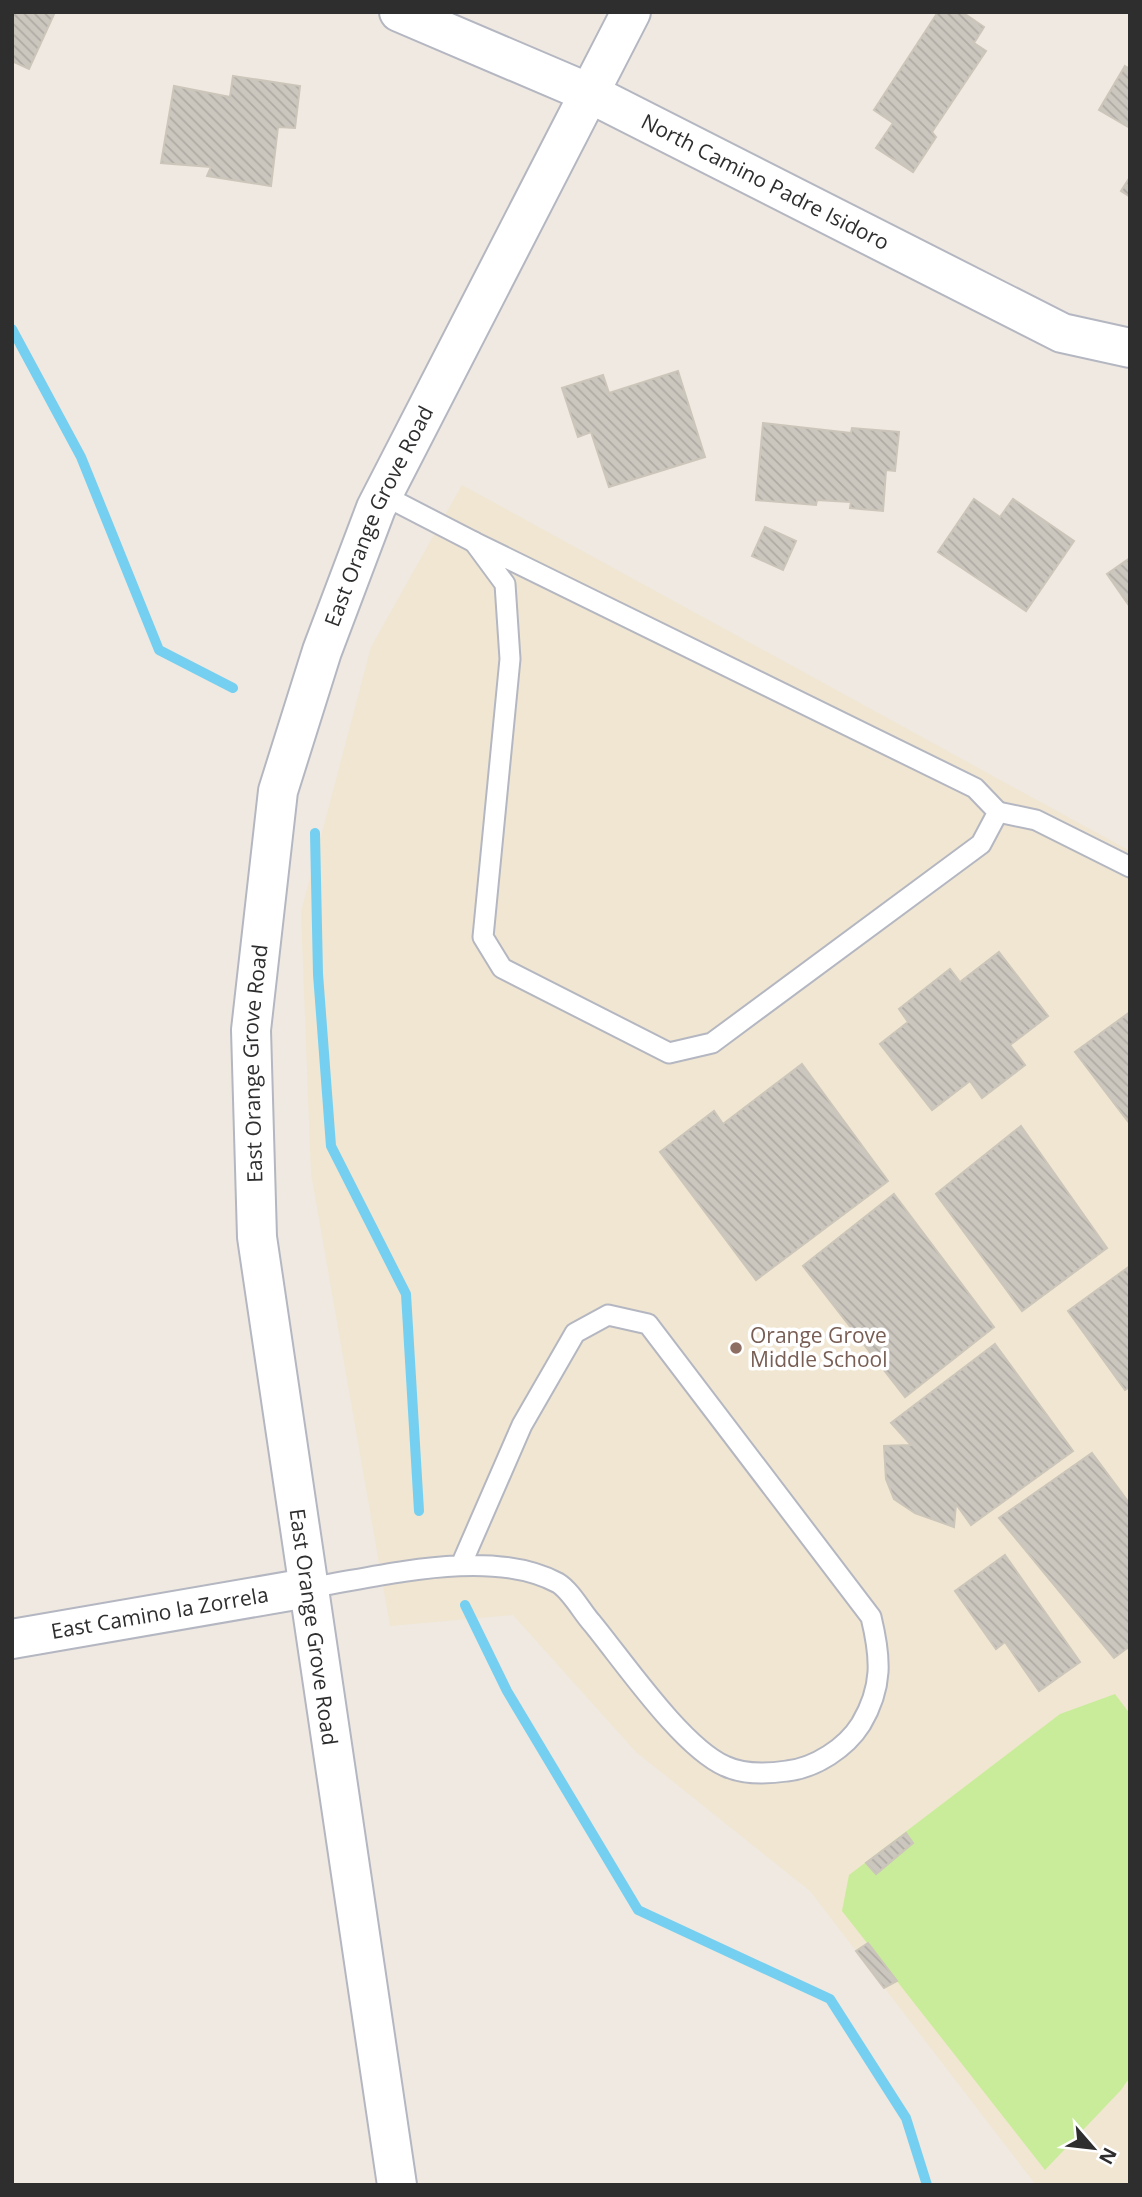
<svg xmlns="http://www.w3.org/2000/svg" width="1142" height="2197" viewBox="0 0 1142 2197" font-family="'Open Sans',sans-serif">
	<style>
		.education { fill: #f0e6d1 }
		.pitch { fill: #c9ec9a }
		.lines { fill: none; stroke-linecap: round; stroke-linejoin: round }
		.stream { stroke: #75cff0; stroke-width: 10 }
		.building { fill: url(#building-back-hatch); stroke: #cbc5ba; stroke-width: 2 }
		.service-casing { stroke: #b4b7c1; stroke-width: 23 }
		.minor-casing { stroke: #b4b7c1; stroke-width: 42 }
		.secondary-casing { stroke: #b4b7c1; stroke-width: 42 }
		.service { stroke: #fff; stroke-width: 19 }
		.minor { stroke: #fff; stroke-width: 38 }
		.secondary { stroke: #fff; stroke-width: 38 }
		.education-dot { fill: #8d6e63; stroke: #fff; stroke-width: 2.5 }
		.labels { text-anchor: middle; stroke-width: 7; stroke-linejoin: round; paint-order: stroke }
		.street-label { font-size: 21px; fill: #2e2e2e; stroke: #fff }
		.education-label { font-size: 21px; fill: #785e54; stroke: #fff; text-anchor: start }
	</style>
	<defs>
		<pattern id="building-back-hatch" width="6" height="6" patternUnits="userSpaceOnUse" patternTransform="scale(1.75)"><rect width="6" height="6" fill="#cbc7bf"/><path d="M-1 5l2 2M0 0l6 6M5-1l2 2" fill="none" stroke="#afaba4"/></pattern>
	</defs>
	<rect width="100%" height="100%" fill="#efe9e1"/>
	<!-- education -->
	<polygon class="education" points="462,485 1130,851 1130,2185 1036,2185 810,1891 636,1752 513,1615 390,1626 311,1173 301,912 371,647"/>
	<!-- pitch -->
	<polygon class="pitch" points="1115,1694 1130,1714 1130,2077 1121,2090 1045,2170 842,1911 849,1875 1060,1714"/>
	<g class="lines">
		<!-- stream -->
		<g class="stream">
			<polyline points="12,329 81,457 159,650 233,688"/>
			<polyline points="315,833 318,974 331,1146 406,1294 419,1511"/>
			<polyline points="465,1605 507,1691 638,1910 830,1999 906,2118 927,2185"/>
		</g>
	</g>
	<!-- building -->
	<g class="building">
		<polygon points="12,12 55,12 29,69 12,61"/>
		<polygon points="938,12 962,12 984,27 974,43 986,51 932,132 936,137 913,172 876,148 893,123 874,110"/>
		<polygon points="1125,66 1130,69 1130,128 1099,110"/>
		<polygon points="233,76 300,86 295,128 278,127 271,186 207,176 211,167 161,163 174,86 230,97"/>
		<polygon points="1130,177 1130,197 1121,191"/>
		<polygon points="678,371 705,457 609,487 591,432 578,437 562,388 603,375 609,393"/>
		<polygon points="763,423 851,433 852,428 899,432 895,471 886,470 883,511 850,508 851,502 817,500 816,505 756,500"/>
		<polygon points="974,499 1000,517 1013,499 1074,541 1026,611 938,552"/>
		<polygon points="765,527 796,541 783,570 752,556"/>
		<polygon points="1130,558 1130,607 1107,574"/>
		<polygon points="999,952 1048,1016 1010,1045 1025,1065 982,1098 970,1081 932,1110 880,1044 908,1022 899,1009 950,969 960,982"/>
		<polygon points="1130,1012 1130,1124 1075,1052"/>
		<polygon points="802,1064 888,1181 756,1280 660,1152 714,1111 723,1124"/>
		<polygon points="1021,1126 1107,1248 1022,1311 936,1194"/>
		<polygon points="894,1194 994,1327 905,1397 803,1266"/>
		<polygon points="1130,1266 1130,1387 1125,1390 1068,1311"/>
		<polygon points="995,1344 1073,1451 971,1525 956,1504 954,1527 915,1513 894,1499 886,1479 884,1446 911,1445 891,1423"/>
		<polygon points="1092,1453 1130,1504 1130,1646 1114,1658 999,1518"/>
		<polygon points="1005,1555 1080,1662 1039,1691 1005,1642 996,1649 955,1591"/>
		<polygon points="906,1833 913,1843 876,1874 866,1863"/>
		<polygon points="868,1943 897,1981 884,1988 856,1951"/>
	</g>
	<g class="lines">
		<!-- service casing -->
		<g class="service-casing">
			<g id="service">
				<polyline points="383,495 474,542"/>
				<polygon points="474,542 975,788 998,812 981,844 712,1043 669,1053 502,968 483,937 510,659 505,584"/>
				<polyline points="998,812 1036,820 1130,867"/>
				<path d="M 307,1588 C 381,1577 489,1546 558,1583 C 571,1591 582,1612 592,1623 C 624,1662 682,1747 725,1766 C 744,1775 767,1774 787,1771 C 815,1768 846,1748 861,1724 C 883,1687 881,1658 871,1617 L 648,1324 L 608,1315 L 575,1333 L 522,1425 L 461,1565"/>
			</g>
		</g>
		<!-- minor casing -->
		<g class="minor-casing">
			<g id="minor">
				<path id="s1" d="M 399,12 L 589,93 L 1062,333 L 1130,348"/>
				<path id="s2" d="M 12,1639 L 307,1588"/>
			</g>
		</g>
		<!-- secondary casing -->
		<g class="secondary-casing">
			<g id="secondary">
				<path id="s3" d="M 397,2185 L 257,1237 L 251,1030 L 278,791 L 322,651 L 376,508 L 631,12"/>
			</g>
		</g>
		<!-- service -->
		<use href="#service" class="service"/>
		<!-- minor -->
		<use href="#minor" class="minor"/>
		<!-- secondary -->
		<use href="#secondary" class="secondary"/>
	</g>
	<!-- markers -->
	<circle class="education-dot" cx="736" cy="1348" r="7"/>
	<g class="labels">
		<!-- street labels -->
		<g class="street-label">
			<text dy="7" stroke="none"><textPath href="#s1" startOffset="404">North Camino Padre Isidoro</textPath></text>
			<text dy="7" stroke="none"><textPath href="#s3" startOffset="1699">East Orange Grove Road</textPath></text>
			<text dy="7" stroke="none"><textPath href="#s3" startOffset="1132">East Orange Grove Road</textPath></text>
			<text dy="7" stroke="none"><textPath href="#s2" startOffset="150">East Camino la Zorrela</textPath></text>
			<text transform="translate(313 1627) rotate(82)" y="7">East Orange Grove Road</text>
		</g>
		<!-- education labels -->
		<g class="education-label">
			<text x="750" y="1343">Orange Grove<tspan x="750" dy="24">Middle School</tspan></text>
		</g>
	</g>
	<!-- border -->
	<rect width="1142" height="2197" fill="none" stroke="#2e2e2e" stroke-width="28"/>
	<!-- north arrow -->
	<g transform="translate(1093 2148) rotate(118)" stroke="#ffffff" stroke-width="5" paint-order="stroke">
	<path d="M0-5L12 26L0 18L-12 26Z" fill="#2e2e2e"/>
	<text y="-10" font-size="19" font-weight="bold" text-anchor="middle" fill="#2e2e2e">N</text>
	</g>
</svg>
